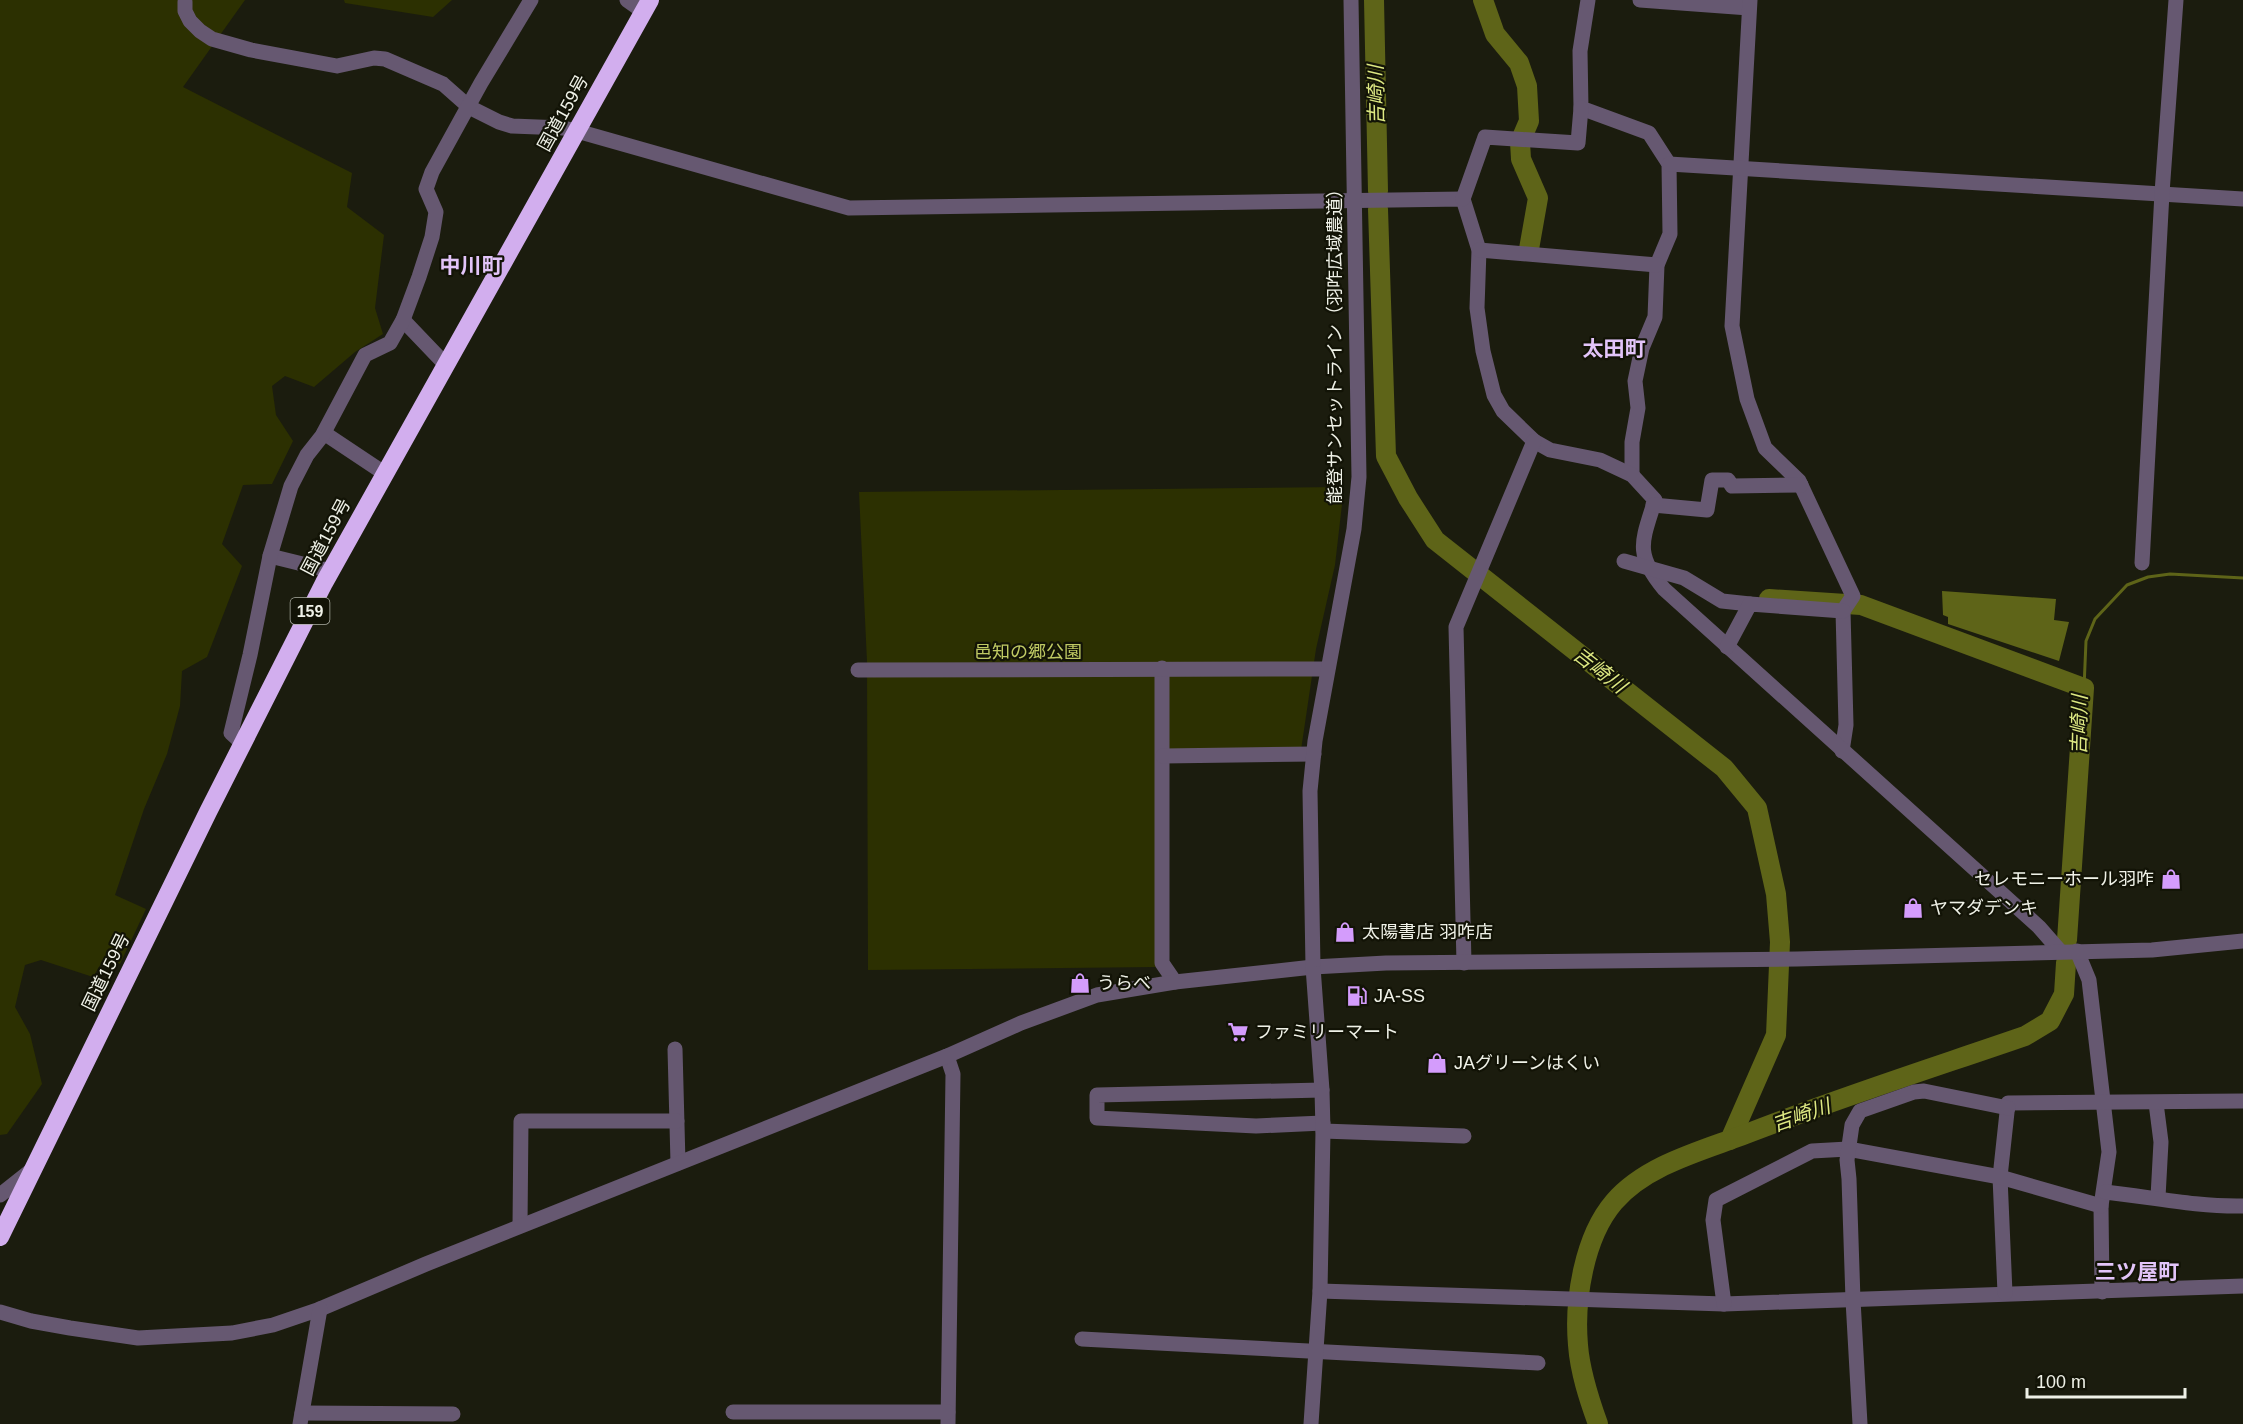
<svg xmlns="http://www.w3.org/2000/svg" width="2243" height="1424" viewBox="0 0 2243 1424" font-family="Helvetica,'Noto Sans JP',sans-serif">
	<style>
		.green { fill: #2c3001 }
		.water { fill: #5e6418 }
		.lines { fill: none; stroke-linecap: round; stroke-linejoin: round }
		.stream { stroke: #5e6418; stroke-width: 3 }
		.river { stroke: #5e6418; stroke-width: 20 }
		.minor { stroke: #665871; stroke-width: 15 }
		.highway { stroke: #d2aeee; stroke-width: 18 }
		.labels { text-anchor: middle; stroke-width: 4.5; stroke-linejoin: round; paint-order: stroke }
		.shield { fill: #121306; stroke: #adaea4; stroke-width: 1.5 }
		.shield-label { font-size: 16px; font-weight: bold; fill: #eff1e7 }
		.street-label { font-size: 18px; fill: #eff1e7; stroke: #121306 }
		.park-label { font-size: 18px; fill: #bfc963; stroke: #121306 }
		.poi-label { font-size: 18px; fill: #eff1e7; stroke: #121306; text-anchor: start }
		.water-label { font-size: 20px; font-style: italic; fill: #dee983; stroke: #121306 }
		.quarter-label { font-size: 21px; font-weight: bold; fill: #e2c4f9; stroke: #121306 }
	</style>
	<rect width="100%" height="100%" fill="#1b1c0e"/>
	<!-- green -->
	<g class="green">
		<polygon points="0,0 245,0 183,87 352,173 347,207 384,235 375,308 383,334 355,352 314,387 285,376 272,386 276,415 293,441 272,484 243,485 222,544 242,566 207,657 182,671 180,706 167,754 144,809 115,895 146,909 120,964 105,957 93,977 41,960 25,965 15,1007 30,1034 42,1084 7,1134 0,1135"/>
		<polygon points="344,0 452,0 433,17 345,3"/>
		<polygon points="1344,487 1335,565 1316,649 1301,750 1155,753 1156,967 868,970 867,661 859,492"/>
	</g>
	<!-- water -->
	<polygon class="water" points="1942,591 2056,599 2054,620 2069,622 2059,661 1948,624 1948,617 1943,615"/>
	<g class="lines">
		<!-- stream -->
		<polyline class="stream" points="2084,688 2086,641 2095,619 2127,585 2148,577 2170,574 2243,578"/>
		<!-- river -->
		<g class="river">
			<polyline points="1374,0 1378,191"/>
			<polyline points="1483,0 1495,34 1519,63 1527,86 1529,121 1520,142 1521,159 1538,198 1529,249"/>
			<polyline points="1378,209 1386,456 1408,498 1435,540 1724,768 1757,808 1776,894 1780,942 1776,1035 1730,1140"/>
			<polyline points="1769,599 1861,605 2084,688 2067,940"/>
			<path d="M 1598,1424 C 1589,1399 1580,1372 1578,1345 C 1574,1300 1584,1237 1614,1202 C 1646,1165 1701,1151 1746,1134 C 1838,1098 1932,1068 2025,1036 L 2050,1021 L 2064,994 L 2066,963"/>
		</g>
		<!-- minor -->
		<g class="minor">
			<polyline points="627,0 644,12"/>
			<polyline points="1588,0 1580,51 1581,108 1649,133 1669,164 1670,234 1657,265 1655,317 1642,348 1635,381 1638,408 1632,442 1632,475"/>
			<polyline points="1640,0 1749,8"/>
			<polyline points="1750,0 1732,326 1747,399 1765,448 1799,481 1853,596 1843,611 1846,725 1842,751"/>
			<path d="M 185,2 L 185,11 L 190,21 L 200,31 L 212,39 L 251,50 L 337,66 L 374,58 L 385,59 L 443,84 L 469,107 L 499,122 L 512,126 L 563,128 L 577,131 L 849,208 L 1463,199 L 1479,250 L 1477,308 L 1483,351 L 1494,395 L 1503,411 L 1534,441 L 1550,450 L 1600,460 L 1632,475 L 1655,500 C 1642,542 1634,553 1664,589 L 2039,927 L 2060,951"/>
			<polyline points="1669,164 2243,199"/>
			<polyline points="1463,199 1485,137 1578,143 1581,108"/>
			<polyline points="1479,250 1657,265"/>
			<polyline points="403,320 446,365"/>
			<polyline points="324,433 384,473"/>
			<polyline points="1653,505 1707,510 1712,480 1728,480 1732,486 1801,485"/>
			<polyline points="270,556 331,571"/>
			<polyline points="1624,561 1684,578 1722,601 1750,604"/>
			<polyline points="2142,563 2162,193 2176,0"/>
			<polyline points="1727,647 1750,604 1843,611"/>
			<polyline points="1162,668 1162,963 1175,982"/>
			<polyline points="858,670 1327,669"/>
			<polyline points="242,743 231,733 250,655 270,556 291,486 307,455 322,436 365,355 390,343 403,320 419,277 432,237 436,212 426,189 432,172 481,83 531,0"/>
			<polyline points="1163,756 1314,754"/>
			<polyline points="2077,951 2089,980 2109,1152 2101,1206 2102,1292"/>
			<polyline points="1464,963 1456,627 1534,441"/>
			<polyline points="675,1049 678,1163"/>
			<polyline points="947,1056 953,1074 948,1424"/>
			<polyline points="1322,1090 1097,1095 1097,1118 1256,1126 1323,1123"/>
			<polyline points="2156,1103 2161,1142 2158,1197"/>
			<polyline points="1323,1131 1464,1136"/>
			<path d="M 2105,1192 C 2151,1197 2197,1207 2243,1206"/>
			<polyline points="0,1195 33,1169"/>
			<polyline points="520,1226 521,1121 677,1121"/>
			<polyline points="1320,1291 1724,1304 2243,1286"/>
			<polyline points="2005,1293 2000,1177 2008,1103 2243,1101"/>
			<polyline points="1724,1304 1713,1220 1716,1200 1812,1151 1848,1149 2000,1177 2101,1206"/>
			<polyline points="0,1312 31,1321 70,1328 138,1338 232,1333 273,1325 320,1309 426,1264 947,1056 1021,1023 1097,995 1175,982 1313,967 1386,963 1797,959 2152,950 2243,941"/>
			<polyline points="1082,1339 1538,1363"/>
			<polyline points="733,1412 948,1412"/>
			<polyline points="302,1413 453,1414"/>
			<polyline points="300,1424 320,1309"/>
			<polyline points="1311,1424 1320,1291 1323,1131 1322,1090 1313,967 1310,791 1315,741 1354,529 1359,477 1351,0"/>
			<polyline points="1860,1424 1853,1300 1849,1179 1847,1160 1852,1125 1860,1111 1914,1092 1924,1091 2008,1108"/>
		</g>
		<!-- highway -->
		<polyline class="highway" points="0,1237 208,812 324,583 650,0"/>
	</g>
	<!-- icons -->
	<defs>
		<g id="shop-bare" transform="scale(1.62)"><path d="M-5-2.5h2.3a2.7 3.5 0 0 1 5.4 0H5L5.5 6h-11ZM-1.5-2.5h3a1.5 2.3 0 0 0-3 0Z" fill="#d49cfc" stroke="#121306" stroke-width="2.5" paint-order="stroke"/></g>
		<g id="fuel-bare" transform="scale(1.62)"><path d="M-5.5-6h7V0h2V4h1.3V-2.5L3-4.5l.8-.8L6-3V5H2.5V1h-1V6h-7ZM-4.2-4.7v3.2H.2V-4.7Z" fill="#d49cfc" stroke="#121306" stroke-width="2.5" paint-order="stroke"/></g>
		<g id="supermarket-bare" transform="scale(1.62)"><path d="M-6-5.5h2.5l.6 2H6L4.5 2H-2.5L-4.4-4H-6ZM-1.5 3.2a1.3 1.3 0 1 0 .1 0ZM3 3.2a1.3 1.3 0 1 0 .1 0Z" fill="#d49cfc" stroke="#121306" stroke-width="2.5" paint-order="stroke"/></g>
	</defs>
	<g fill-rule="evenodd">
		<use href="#shop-bare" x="2171" y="879"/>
		<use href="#shop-bare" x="1913" y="908"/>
		<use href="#shop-bare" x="1345" y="932"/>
		<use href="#shop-bare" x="1080" y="983"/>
		<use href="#fuel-bare" x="1357" y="996"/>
		<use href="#supermarket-bare" x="1238" y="1032"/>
		<use href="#shop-bare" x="1437" y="1063"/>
	</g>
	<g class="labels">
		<!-- shield labels -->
		<rect class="shield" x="290.5" y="598" width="39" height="26" rx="4.5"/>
		<g class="shield-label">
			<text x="310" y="617">159</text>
		</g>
		<!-- street labels -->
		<g class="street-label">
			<text transform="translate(563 113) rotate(-61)" y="6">国道159号</text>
			<text transform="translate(1335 342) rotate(-90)" y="6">能登サンセットライン（羽咋広域農道）</text>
			<text transform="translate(326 537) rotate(-62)" y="6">国道159号</text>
			<text transform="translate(106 972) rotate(-64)" y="6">国道159号</text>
		</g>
		<!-- park labels -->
		<g class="park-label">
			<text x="1028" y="658">邑知の郷公園</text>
		</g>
		<!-- poi labels -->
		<g class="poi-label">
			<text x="2154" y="885" text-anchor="end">セレモニーホール羽咋</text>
			<text x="1930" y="914">ヤマダデンキ</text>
			<text x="1362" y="938">太陽書店 羽咋店</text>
			<text x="1097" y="989">うらべ</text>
			<text x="1374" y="1002">JA-SS</text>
			<text x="1255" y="1038">ファミリーマート</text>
			<text x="1454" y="1069">JAグリーンはくい</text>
		</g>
		<!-- water labels -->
		<g class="water-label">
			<text transform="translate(1376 95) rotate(-91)" y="7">吉崎川</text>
			<text transform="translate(1600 670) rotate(38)" y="7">吉崎川</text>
			<text transform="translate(2079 725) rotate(-89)" y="7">吉崎川</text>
			<text transform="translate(1801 1115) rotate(-19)" y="7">吉崎川</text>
		</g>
		<!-- quarter labels -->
		<g class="quarter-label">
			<text x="471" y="273">中川町</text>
			<text x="1614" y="356">太田町</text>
			<text x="2137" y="1279">三ツ屋町</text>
		</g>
	</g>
	<!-- scale -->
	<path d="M2027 1388v9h158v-9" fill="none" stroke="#eff1e7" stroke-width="3"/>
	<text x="2036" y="1388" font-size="18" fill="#eff1e7" stroke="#121306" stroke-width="4.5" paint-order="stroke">100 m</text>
</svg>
